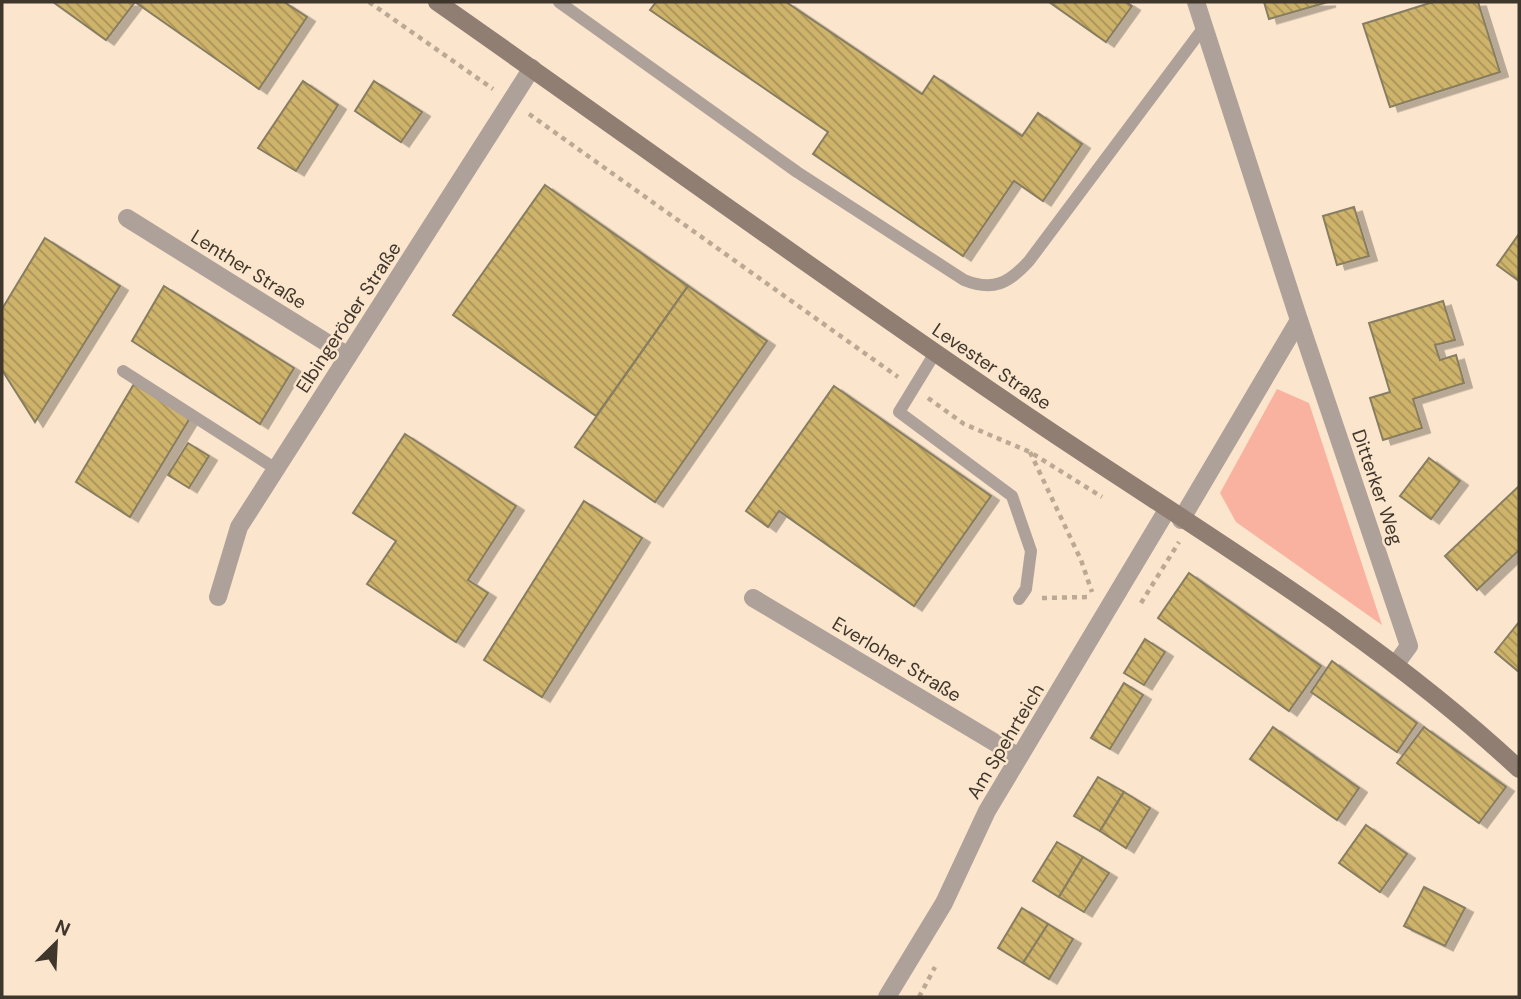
<svg xmlns="http://www.w3.org/2000/svg" width="1521" height="999" viewBox="0 0 1521 999" font-family="'DM Sans',sans-serif">
	<style>
		.grass { fill: #fab2a0 }
		.building { fill: url(#building-back-hatch); stroke: #877d61; stroke-width: 2; filter: url(#shadow) }
		.lines { fill: none; stroke-linecap: round; stroke-linejoin: round }
		.path { stroke: #bba995; stroke-width: 4.5; stroke-dasharray: 5 5; stroke-linecap: butt }
		.lane { stroke: #aea199; stroke-width: 12 }
		.street { stroke: #aea199; stroke-width: 18 }
		.secondary { stroke: #917e73; stroke-width: 18 }
		.labels { text-anchor: middle; stroke-width: 5; stroke-linejoin: round; paint-order: stroke }
		.street-label { font-size: 19px; fill: #3f362c; stroke: #fbe5cc }
	</style>
	<defs>
		<pattern id="building-back-hatch" width="6" height="6" patternUnits="userSpaceOnUse" patternTransform="scale(1.75)"><rect width="6" height="6" fill="#ceb36b"/><path d="M-1 5l2 2M0 0l6 6M5-1l2 2" fill="none" stroke="#a99258"/></pattern>
		<filter id="shadow"><feDropShadow dx="8" dy="4.5" stdDeviation="0" flood-color="#0004"/></filter>
	</defs>
	<rect width="100%" height="100%" fill="#fbe5cc"/>
	<!-- grass -->
	<polygon class="grass" points="1277,389 1309,403 1382,625 1236,522 1220,493"/>
	<!-- building -->
	<g class="building">
		<polygon points="53,2 135,2 106,40"/>
		<polygon points="135,2 284,2 307,17 259,89"/>
		<polygon points="656,2 786,2 922,94 934,76 1022,136 1038,113 1082,144 1043,201 1014,181 963,256 813,154 828,132 650,10"/>
		<polygon points="1049,2 1126,2 1132,6 1106,42"/>
		<polygon points="1264,2 1328,2 1269,19"/>
		<polygon points="1433,2 1478,2 1500,72 1390,107 1363,24"/>
		<polygon points="303,81 338,105 296,171 258,148"/>
		<polygon points="374,81 422,112 401,142 355,111"/>
		<polygon points="545,185 688,286 596,416 453,315"/>
		<polygon points="1354,207 1369,256 1337,265 1323,216"/>
		<polygon points="1519,234 1519,281 1497,265"/>
		<polygon points="45,238 120,286 35,422 2,370 2,309"/>
		<polygon points="164,286 294,368 260,424 132,341"/>
		<polygon points="688,286 767,341 655,502 575,447"/>
		<polygon points="1443,301 1455,340 1435,345 1440,360 1456,355 1464,383 1413,399 1422,428 1383,440 1370,398 1390,392 1369,323"/>
		<polygon points="134,384 190,418 130,517 76,482"/>
		<polygon points="834,386 991,496 914,606 779,511 768,527 746,511"/>
		<polygon points="405,434 516,506 468,580 488,593 456,642 367,584 396,541 353,513"/>
		<polygon points="188,443 209,456 189,488 168,475"/>
		<polygon points="1429,458 1460,481 1431,519 1400,496"/>
		<polygon points="1519,486 1519,550 1477,590 1445,556"/>
		<polygon points="584,501 642,538 542,697 484,660"/>
		<polygon points="1189,573 1321,666 1289,711 1158,618"/>
		<polygon points="1519,622 1519,672 1495,652"/>
		<polygon points="1145,639 1165,652 1144,685 1124,673"/>
		<polygon points="1332,661 1417,723 1397,752 1311,692"/>
		<polygon points="1124,683 1143,695 1110,749 1091,738"/>
		<polygon points="1273,727 1359,788 1337,820 1250,759"/>
		<polygon points="1424,727 1506,787 1479,823 1397,763"/>
		<polygon points="1098,777 1124,792 1100,831 1074,816"/>
		<polygon points="1124,792 1150,808 1126,848 1100,831"/>
		<polygon points="1366,825 1407,854 1380,892 1339,863"/>
		<polygon points="1057,842 1083,857 1059,897 1033,881"/>
		<polygon points="1083,857 1109,873 1084,912 1059,897"/>
		<polygon points="1424,887 1465,908 1445,946 1404,926"/>
		<polygon points="1022,908 1048,924 1023,963 998,948"/>
		<polygon points="1048,924 1073,939 1049,979 1023,963"/>
	</g>
	<g class="lines">
		<!-- path -->
		<g class="path">
			<polyline points="369,2 493,89"/>
			<polyline points="529,114 898,377"/>
			<polyline points="928,398 964,424 1030,452 1102,497"/>
			<polyline points="1030,452 1081,560 1092,592"/>
			<polyline points="1042,598 1089,597"/>
			<polyline points="1141,603 1179,542"/>
			<polyline points="919,997 935,967"/>
		</g>
		<!-- lane -->
		<g class="lane">
			<path d="M 559,2 L 797,172 L 964,280 C 993,292 1009,283 1029,261 L 1204,27"/>
			<polyline points="935,353 899,412 1012,496 1031,551 1026,589 1019,599"/>
			<polyline points="123,371 276,469"/>
		</g>
		<!-- street -->
		<g class="street">
			<polyline points="127,218 348,356"/>
			<polyline points="1299,320 1409,646 1395,665"/>
			<polyline points="1181,520 1299,320 1196,2"/>
			<polyline points="218,597 239,527 532,68"/>
			<polyline points="753,598 1019,757"/>
			<polyline points="887,997 944,903 987,811 1167,510"/>
		</g>
		<!-- secondary -->
		<path class="secondary" d="M 437,2 C 637,142 835,286 1038,423 C 1201,533 1375,634 1519,769"/>
	</g>
	<g class="labels">
		<!-- street labels -->
		<g class="street-label">
			<text transform="translate(249 269) rotate(32)" y="7">Lenther Straße</text>
			<text transform="translate(348 317) rotate(-57)" y="7">Elbingeröder Straße</text>
			<text transform="translate(992 366) rotate(34)" y="7">Levester Straße</text>
			<text transform="translate(1378 487) rotate(71)" y="7">Ditterker Weg</text>
			<text transform="translate(897 659) rotate(31)" y="7">Everloher Straße</text>
			<text transform="translate(1005 741) rotate(-59)" y="7">Am Spehrteich</text>
		</g>
	</g>
	<!-- border -->
	<rect width="1521" height="999" fill="none" stroke="#3f362c" stroke-width="7"/>
	<!-- north arrow -->
	<g transform="translate(56 943) rotate(24)" stroke="#fbe5cc" stroke-width="5" paint-order="stroke">
	<path d="M0-5L12 26L0 18L-12 26Z" fill="#3f362c"/>
	<text y="-10" font-size="19" font-weight="bold" text-anchor="middle" fill="#3f362c">N</text>
	</g>
</svg>
